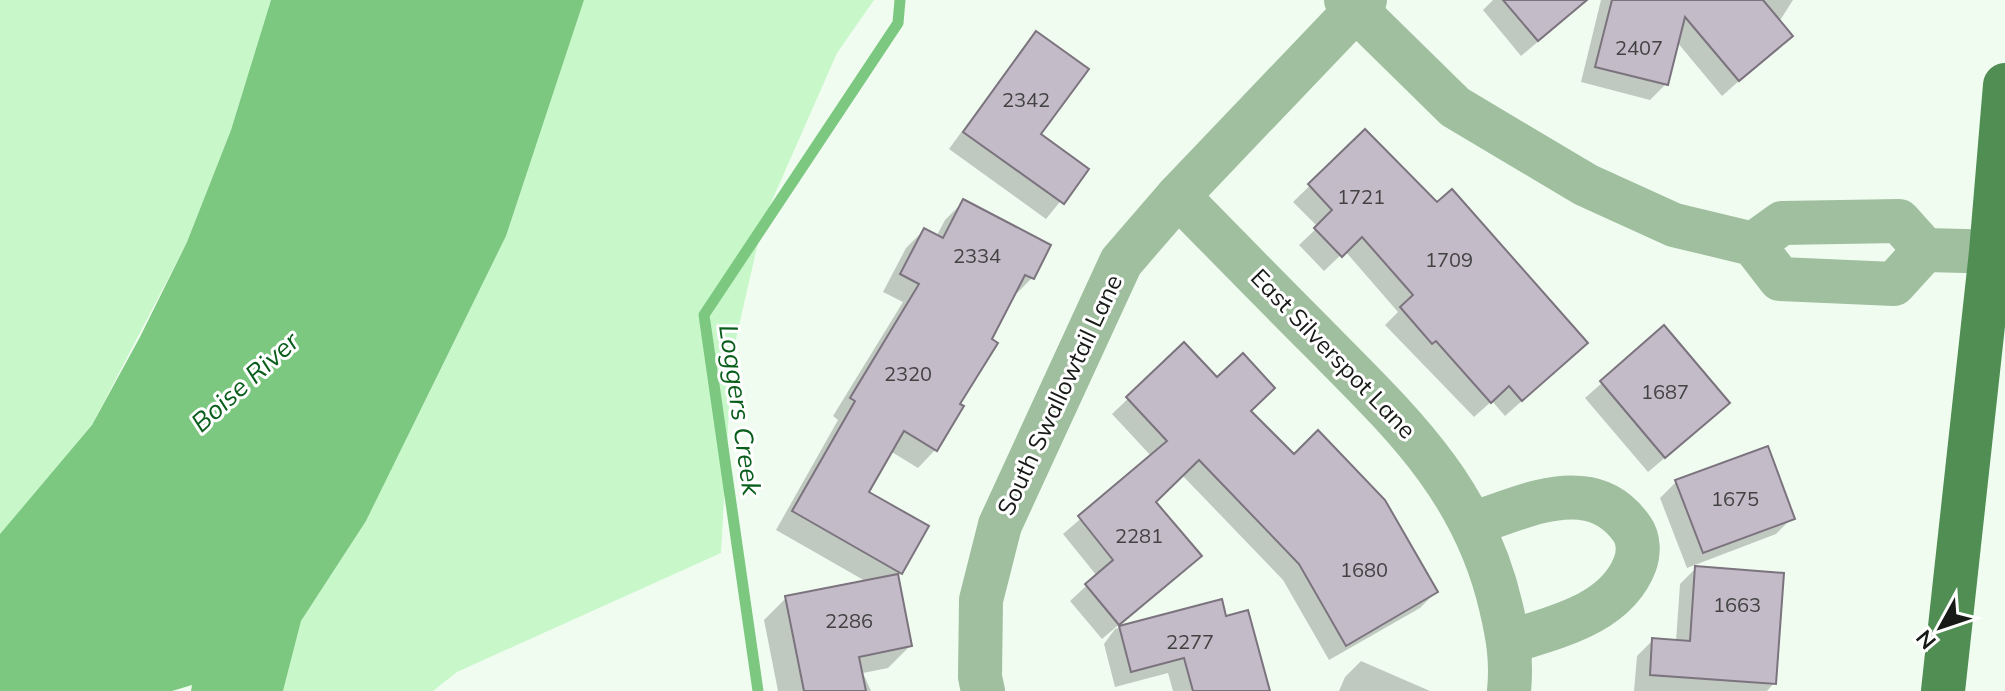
<svg xmlns="http://www.w3.org/2000/svg" width="2005" height="691" viewBox="0 0 2005 691" font-family="Mulish,sans-serif">
	<style>
		.green { fill: #c8f7c9 }
		.water { fill: #7cc880 }
		.shadow { fill: #0003 }
		.lines { fill: none; stroke-linecap: round; stroke-linejoin: round }
		.stream { stroke: #7cc880; stroke-width: 11 }
		.building { fill: #c3bbc7; stroke: #7b737e; stroke-width: 2 }
		.minor { stroke: #9fbf9f; stroke-width: 44 }
		.major { stroke: #508e54; stroke-width: 44 }
		.labels { text-anchor: middle; stroke-width: 6; stroke-linejoin: round; paint-order: stroke }
		.number-label { font-size: 20px; fill: #424243 }
		.street-label { font-size: 24px; fill: #171a17; stroke: #fff }
		.water-label { font-size: 26px; font-style: italic; fill: #085d1a; stroke: #fff }
	</style>
	<rect width="100%" height="100%" fill="#f1fcf1"/>
	<!-- green -->
	<g class="green">
		<polygon points="0,0 271,0 231,130 187,242 92,425 0,534"/>
		<polygon points="584,0 874,0 837,53 763,221 732,356 721,553 457,672 433,691 283,691 301,621 366,521 506,236"/>
	</g>
	<!-- water -->
	<polygon class="water" points="271,0 584,0 506,236 366,521 301,621 283,691 191,691 192,685 172,691 0,691 0,534 92,425 140,337 187,242 231,130"/>
	<!-- shadow -->
	<g class="shadow">
		<polygon points="1493,0 1587,0 1521,56 1483,10"/>
		<polygon points="1601,0 1793,0 1779,22 1790,36 1722,96 1677,42 1666,84 1650,100 1581,82"/>
		<polygon points="1037,34 1038,135 1086,170 1046,219 949,149 1021,50"/>
		<polygon points="1365,132 1569,359 1505,416 1492,401 1474,417 1385,325 1398,312 1345,251 1324,271 1299,245 1318,227 1293,202"/>
		<polygon points="963,202 1032,278 1014,296 958,404 962,407 935,450 918,468 890,451 866,493 901,573 897,577 910,646 888,668 863,673 871,691 778,691 764,620 786,598 867,582 776,530 838,420 833,416 903,302 883,292 906,248 924,230 936,237 945,220"/>
		<polygon points="1664,328 1711,419 1648,472 1585,398"/>
		<polygon points="1184,345 1436,592 1420,608 1329,660 1283,580 1182,475 1153,502 1199,556 1102,639 1070,601 1097,576 1063,534 1152,457 1112,414"/>
		<polygon points="1676,482 1792,518 1776,534 1687,568 1660,498"/>
		<polygon points="1696,568 1774,683 1767,691 1634,691 1637,656 1653,640 1676,641 1680,584"/>
		<polygon points="1220,601 1225,618 1268,691 1173,691 1168,673 1115,687 1104,644 1115,629"/>
		<polygon points="1361,661 1430,691 1339,691 1345,677"/>
	</g>
	<g class="lines">
		<!-- stream -->
		<polyline class="stream" points="758,691 704,315 898,23 900,0"/>
	</g>
	<!-- building -->
	<g class="building">
		<polygon points="1503,0 1587,0 1538,41"/>
		<polygon points="1612,0 1763,0 1793,36 1739,81 1685,17 1668,85 1595,67"/>
		<polygon points="1036,31 1089,69 1041,134 1089,169 1064,204 963,132"/>
		<polygon points="1365,129 1437,202 1452,189 1588,343 1522,401 1509,386 1491,403 1436,341 1432,344 1400,307 1413,295 1362,237 1342,257 1314,228 1332,210 1308,184"/>
		<polygon points="963,199 1051,245 1034,279 1025,275 992,339 998,343 960,404 964,406 937,451 904,431 869,492 929,526 902,574 792,511 855,401 850,398 919,284 900,274 924,228 943,238"/>
		<polygon points="1664,325 1730,403 1665,458 1600,381"/>
		<polygon points="1184,342 1217,377 1243,353 1275,388 1251,411 1294,454 1318,430 1385,500 1438,592 1346,646 1299,564 1199,460 1156,502 1202,556 1119,625 1085,584 1113,560 1078,516 1167,441 1126,397"/>
		<polygon points="1768,446 1795,519 1703,553 1675,480"/>
		<polygon points="1695,566 1784,573 1776,684 1650,675 1652,638 1690,641"/>
		<polygon points="898,574 912,646 859,657 866,691 804,691 785,596"/>
		<polygon points="1222,599 1226,616 1248,610 1270,691 1193,691 1184,658 1131,672 1119,626"/>
	</g>
	<g class="lines">
		<!-- minor -->
		<g class="minor">
			<polyline points="1346,0 1455,107 1586,185 1674,225 1753,244 1780,279 1894,284 1925,250 1899,221 1782,223 1753,244"/>
			<path d="M 1178,196 C 1225,244 1272,292 1319,339 C 1401,422 1474,489 1501,607 C 1508,636 1512,661 1509,691"/>
			<polyline points="1925,250 2005,252"/>
			<path d="M 1474,523 C 1507,513 1545,494 1581,498 C 1604,500 1620,512 1632,529 C 1639,539 1639,553 1635,564 C 1616,614 1556,627 1509,642"/>
			<polyline points="983,691 980,677 981,600 1000,525 1121,262 1178,196 1365,0"/>
		</g>
		<!-- major -->
		<polyline class="major" points="1943,691 1991,252 2005,85"/>
	</g>
	<g class="labels">
		<!-- number labels -->
		<g class="number-label">
			<text x="1639" y="55">2407</text>
			<text x="1026" y="107">2342</text>
			<text x="1361" y="204">1721</text>
			<text x="977" y="263">2334</text>
			<text x="1449" y="267">1709</text>
			<text x="908" y="381">2320</text>
			<text x="1665" y="399">1687</text>
			<text x="1735" y="506">1675</text>
			<text x="1139" y="543">2281</text>
			<text x="1364" y="577">1680</text>
			<text x="1737" y="612">1663</text>
			<text x="849" y="628">2286</text>
			<text x="1190" y="649">2277</text>
		</g>
		<!-- street labels -->
		<g class="street-label">
			<text transform="translate(1333 354) rotate(46)" y="8">East Silverspot Lane</text>
			<text transform="translate(1060 395) rotate(-65)" y="8">South Swallowtail Lane</text>
		</g>
		<!-- water labels -->
		<g class="water-label">
			<text transform="translate(245 382) rotate(-42)" y="9">Boise River</text>
			<text transform="translate(740 410) rotate(82)" y="9">Loggers Creek</text>
		</g>
	</g>
	<!-- north arrow -->
	<g transform="translate(1941 627) rotate(230)" stroke="#ffffff" stroke-width="6" paint-order="stroke">
	<path d="M0-6L14 30L0 20L-14 30Z" fill="#171a17"/>
	<text y="-12" font-size="22" font-weight="bold" text-anchor="middle" fill="#171a17">N</text>
	</g>
</svg>
